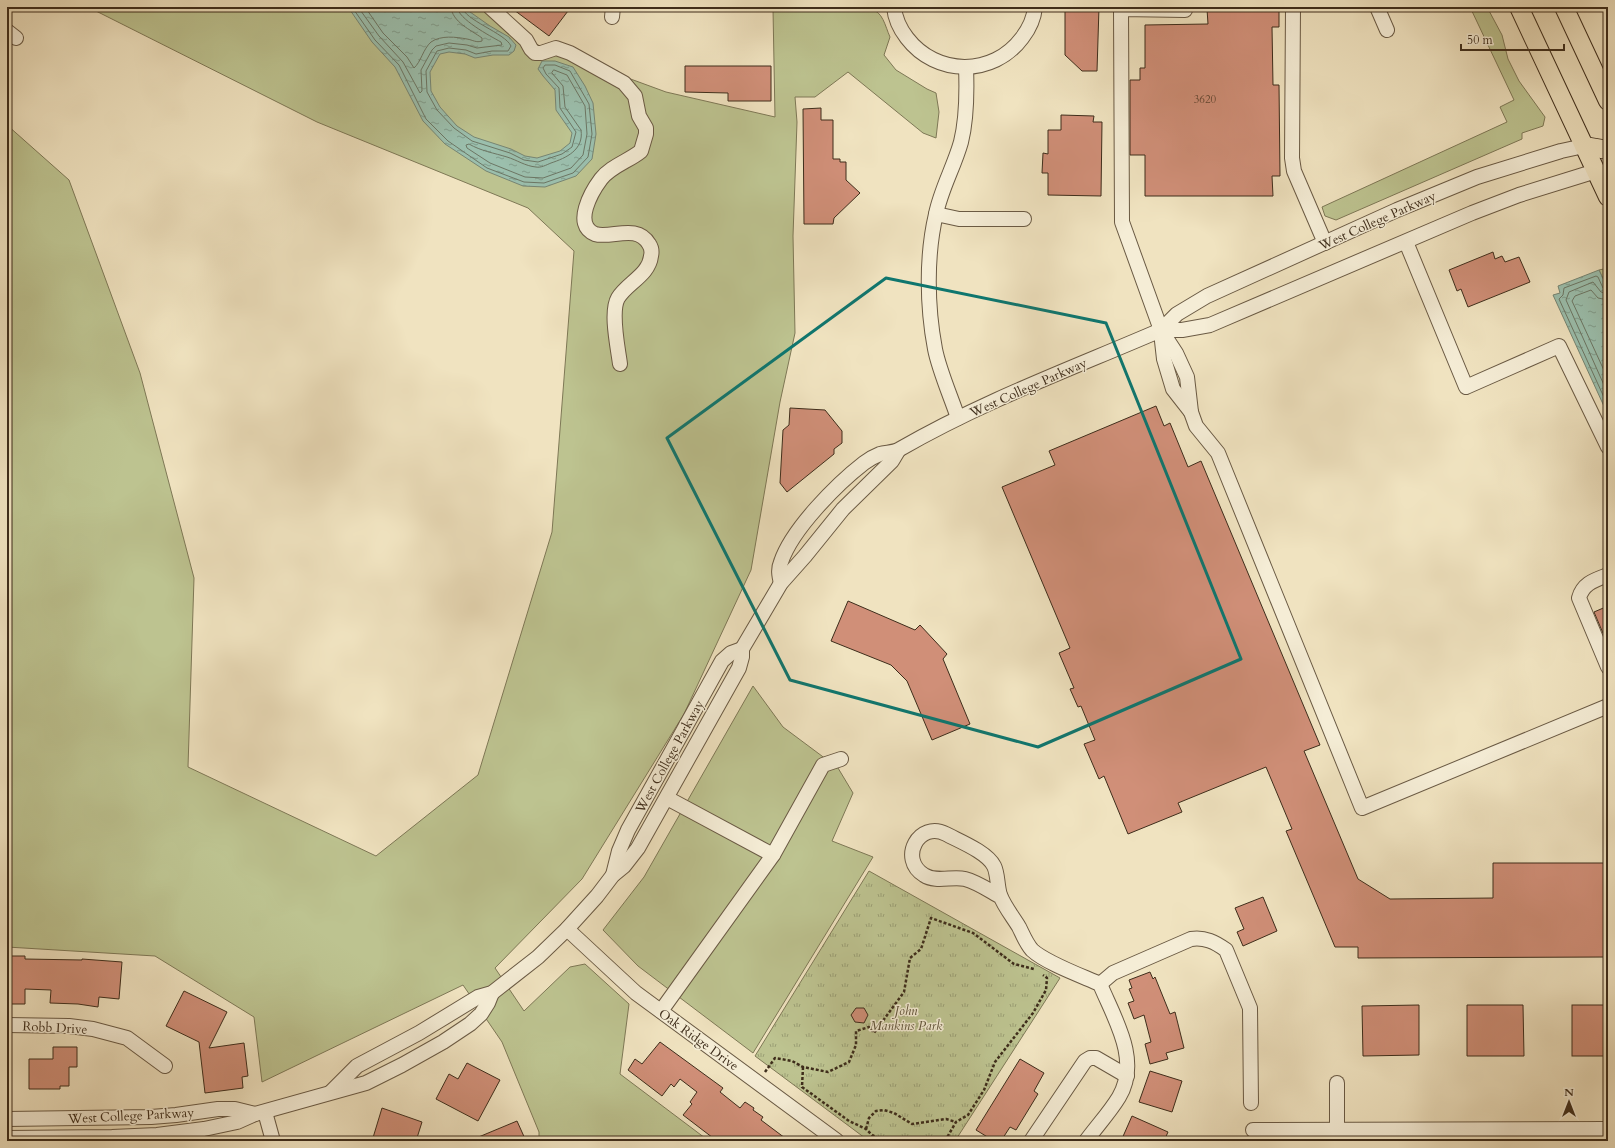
<svg xmlns="http://www.w3.org/2000/svg" width="1615" height="1148" viewBox="0 0 1615 1148" font-family="Cardo,serif">
	<style>
		.green { fill: #bdc390; stroke: #7e7856 }
		.park { fill: url(#park-tufts); stroke: #7e7856 }
		.water { fill: url(#water-ripples); stroke: #768573 }
		.lines { fill: none; stroke-linecap: round; stroke-linejoin: round }
		.shore { stroke: #6c7664; stroke-width: 1 }
		.building { fill: #d08f78; stroke: #3e2d1b }
		.minor-casing { stroke: #6a5a44; stroke-width: 16 }
		.major-casing { stroke: #3e2d1b; stroke-width: 20 }
		.path { stroke: #3e2d1b; stroke-width: 2.5; stroke-dasharray: 3 2; stroke-linecap: butt }
		.minor { stroke: #f5edd6; stroke-width: 14 }
		.major { stroke: #f0e3c0; stroke-width: 18 }
		.marked { fill: none; stroke: #0f766e; stroke-width: 3; stroke-linejoin: round }
		.labels { text-anchor: middle; stroke-width: 3; stroke-linejoin: round; paint-order: stroke }
		.number-label { font-size: 11px; fill: #624632 }
		.street-label { font-size: 13px; fill: #3e2d1b; stroke: #f5edd6 }
		.park-label { font-size: 13px; font-style: italic; fill: #5e5238; stroke: #f5edd6 }
	</style>
	<defs>
		<pattern id="park-tufts" width="24" height="20" patternUnits="userSpaceOnUse"><rect width="24" height="20" fill="#bdc390"/><path d="M3 7l-1-3M5 7V3M7 7l1-3M15 17l-1-3M17 17v-4M19 17l1-3" fill="none" stroke="#9b9f75"/></pattern>
		<pattern id="water-ripples" width="26" height="14" patternUnits="userSpaceOnUse"><rect width="26" height="14" fill="#9bbfad"/><path d="M2 4q2-2 4 0t4 0M15 11q2-2 4 0t4 0" fill="none" stroke="#809c8c"/></pattern>
	</defs>
	<rect width="100%" height="100%" fill="#f0e3c0"/>
	<filter id="stains"><feTurbulence type="fractalNoise" baseFrequency=".005" numOctaves="4"/><feColorMatrix values="0 0 0 0 .2 0 0 0 0 .09 0 0 0 0 .02 0 0 0 .5 -.17"/></filter>
	<radialGradient id="worn" r=".72"><stop offset=".6" stop-color="#630" stop-opacity="0"/><stop offset="1" stop-color="#630" stop-opacity=".3"/></radialGradient>
	<!-- green -->
	<g class="green">
		<path d="M 88,7 L 499,7 L 538,45 L 666,92 L 775,117 L 773,9 L 870,9 C 883,11 885,26 890,37 L 884,55 L 896,70 L 927,89 L 936,93 L 939,112 L 936,138 L 923,133 L 848,72 L 815,97 L 795,97 L 797,122 L 793,236 L 795,333 L 780,402 L 751,570 L 684,714 L 582,879 L 495,968 L 524,1011 L 570,967 L 585,964 L 629,1004 L 620,1074 L 709,1141 L 539,1141 L 539,1132 L 502,1042 L 463,985 L 262,1082 L 254,1017 L 155,956 L 7,947 L 7,125 L 69,180 L 140,373 L 194,578 L 188,767 L 376,856 L 478,775 L 552,532 L 574,251 L 528,208 L 317,122 Z"/>
		<polygon points="1470,7 1487,7 1502,35 1508,59 1519,81 1545,117 1543,126 1522,133 1522,139 1336,220 1325,216 1322,207 1507,122 1500,107 1514,100"/>
		<polygon points="1608,268 1608,289 1599,270"/>
		<polygon points="753,686 783,727 838,768 853,793 832,841 873,857 753,1053 638,966 603,930 644,877"/>
	</g>
	<!-- park -->
	<polygon class="park" points="869,871 1060,978 955,1141 869,1141 755,1056"/>
	<!-- water -->
	<g class="water">
		<polygon points="348,7 463,7 490,26 509,37 516,45 514,51 509,55 493,55 475,58 465,54 449,52 440,54 430,72 431,91 440,107 457,126 474,137 511,149 525,156 537,158 560,151 570,143 572,133 556,110 555,90 543,76 538,69 542,61 555,61 573,67 585,86 593,103 596,134 592,159 576,176 545,187 523,186 486,171 445,144 423,121 395,67 372,42"/>
		<polygon points="1599,270 1608,289 1608,415 1553,295 1560,293 1558,286"/>
	</g>
	<g class="lines">
		<!-- shore -->
		<g class="shore">
			<path d="M 352,7 L 375,40 L 399,65 L 426,119 L 448,141 L 487,168 L 524,182 L 544,183 L 573,173 L 588,157 L 592,134 L 589,104 L 570,71 L 555,65 L 545,65 L 543,68 L 546,74 L 559,88 L 560,108 L 576,132 L 572,147 L 562,154 L 538,162 L 524,160 L 510,153 L 472,141 L 454,128 L 437,110 L 427,92 L 426,71 L 437,51 L 449,48 L 466,50 L 476,54 L 492,51 L 508,51 L 511,46 C 505,33 464,20 462,7"/>
			<path d="M 358,7 L 379,36 L 403,62 L 420,93 L 422,91 L 421,70 L 432,50 L 436,46 L 449,43 L 467,45 L 477,48 L 502,45 L 501,42 C 490,36 458,19 457,7"/>
			<path d="M 365,7 L 383,33 L 407,57 L 414,68 C 421,62 423,49 431,42 C 441,35 456,37 467,39 C 473,40 476,43 482,41 L 482,38 C 471,30 452,22 451,7"/>
			<path d="M 554,70 L 567,75 L 585,106 L 587,134 L 583,155 L 571,168 L 543,178 L 525,177 L 490,163 L 467,148 L 466,145 L 469,144 C 481,151 494,153 507,157 C 517,160 525,166 536,167 C 541,168 546,165 551,163 C 566,158 584,150 581,130 L 565,107 L 563,86 L 552,73 Z"/>
			<polyline points="1608,289 1603,288 1598,277 1596,276 1564,288 1563,295 1559,299 1608,406"/>
			<polyline points="1608,294 1601,292 1593,282 1569,292 1566,300 1608,394"/>
			<polyline points="1608,300 1598,298 1591,290 1575,296 1572,301 1608,379"/>
		</g>
	</g>
	<!-- building -->
	<g class="building">
		<polygon points="510,7 571,7 549,36"/>
		<polygon points="1065,7 1099,7 1097,71 1082,71 1065,55"/>
		<polygon points="1207,9 1279,9 1279,27 1272,27 1273,85 1279,85 1280,176 1272,176 1273,196 1145,196 1145,155 1130,155 1130,80 1140,80 1140,68 1145,68 1145,25 1208,24"/>
		<polygon points="685,66 771,66 771,101 728,101 728,93 685,92"/>
		<polygon points="821,108 821,120 833,120 833,159 840,159 840,162 846,162 846,180 860,193 834,218 833,224 804,224 803,109"/>
		<polygon points="1061,115 1094,116 1093,122 1102,122 1101,196 1048,195 1048,173 1042,173 1043,153 1048,154 1048,130 1061,130"/>
		<polygon points="1493,252 1495,259 1502,256 1505,262 1519,257 1530,282 1468,307 1461,289 1457,291 1449,270"/>
		<polygon points="1156,406 1164,426 1170,423 1188,467 1201,461 1320,745 1304,751 1358,879 1390,899 1493,898 1493,863 1608,863 1608,957 1358,958 1358,947 1335,947 1286,831 1292,829 1266,767 1178,803 1182,812 1128,834 1104,776 1099,779 1084,744 1095,740 1081,706 1078,707 1070,689 1074,688 1059,653 1070,648 1002,487 1055,465 1049,451"/>
		<polygon points="790,408 825,410 842,431 842,443 834,449 834,454 787,492 780,483 783,430 789,425"/>
		<polygon points="848,601 915,630 920,625 947,654 943,659 970,724 932,740 907,681 891,665 831,641"/>
		<polygon points="1608,606 1608,645 1594,612"/>
		<polygon points="1263,897 1277,931 1243,946 1237,932 1244,929 1235,908"/>
		<polygon points="7,956 25,956 25,959 82,960 82,959 122,962 119,999 99,997 98,1007 78,1004 50,1003 51,990 25,989 25,1004 7,1004"/>
		<polygon points="1150,972 1153,979 1155,977 1170,1014 1175,1012 1184,1048 1166,1053 1168,1059 1150,1064 1145,1044 1151,1042 1144,1015 1134,1019 1128,1003 1134,1001 1129,989 1132,988 1129,980"/>
		<polygon points="184,991 227,1012 209,1048 244,1043 248,1076 242,1077 243,1088 205,1093 199,1042 166,1026"/>
		<polygon points="1419,1005 1419,1055 1363,1056 1362,1006"/>
		<polygon points="1467,1005 1523,1005 1524,1056 1467,1056"/>
		<rect x="1572" y="1005" width="36" height="51"/>
		<polygon points="856,1008 864,1008 868,1015 864,1023 855,1022 851,1015"/>
		<polygon points="660,1042 723,1088 720,1092 740,1108 745,1102 754,1108 753,1110 763,1117 761,1120 789,1141 717,1141 683,1115 692,1104 690,1102 697,1092 680,1079 674,1087 671,1084 662,1096 628,1070 635,1059 642,1064"/>
		<polygon points="53,1047 77,1047 77,1067 69,1067 69,1086 60,1086 60,1089 29,1089 29,1059 53,1059"/>
		<polygon points="1020,1059 1044,1073 1034,1091 1038,1094 1016,1130 1010,1127 1001,1141 994,1141 976,1130"/>
		<polygon points="467,1063 500,1080 478,1121 436,1099 449,1074 458,1079"/>
		<polygon points="1150,1071 1182,1081 1172,1112 1139,1102"/>
		<polygon points="382,1108 422,1122 416,1141 372,1141"/>
		<polygon points="1132,1116 1168,1132 1164,1141 1121,1141"/>
		<polygon points="517,1121 526,1141 469,1141"/>
	</g>
	<g class="lines">
		<!-- minor casing -->
		<g class="minor-casing">
			<g id="minor">
				<path d="M 490,7 L 526,40 L 531,49 L 535,53 L 541,53 L 556,48 L 570,53 L 624,83 L 635,96 L 639,116 L 646,128 L 646,134 L 641,151 C 629,161 611,166 601,179 C 592,191 572,225 595,234 C 611,239 637,223 649,244 C 651,247 652,252 651,256 C 649,275 627,283 618,298 C 610,312 618,348 620,364"/>
				<path d="M 894,7 C 895,18 900,29 907,38 C 936,76 993,77 1022,38 C 1029,29 1034,18 1035,7"/>
				<polyline points="1185,7 1185,10 1121,9 1122,222 1161,330 1176,353 1187,377 1191,412 1196,426 1218,453 1362,808 1608,706"/>
				<polyline points="1293,7 1292,158 1294,171 1325,243"/>
				<polyline points="1377,7 1387,30"/>
				<polyline points="612,17 613,7"/>
				<polyline points="7,31 16,38"/>
				<polyline points="936,214 959,219 1024,219"/>
				<polyline points="1406,242 1466,387 1559,346 1608,447"/>
				<polyline points="1161,330 1177,314 1207,296 1397,210 1477,177 1561,151 1584,146"/>
				<polyline points="1161,332 1164,359 1173,389 1191,412"/>
				<path d="M 958,418 C 951,397 939,370 935,349 C 927,307 926,256 936,214 C 941,189 954,167 961,142 C 967,118 967,92 966,67"/>
				<path d="M 1608,575 C 1595,580 1583,583 1579,598 L 1608,667"/>
				<path d="M 781,583 C 779,575 778,569 781,562 C 792,529 837,484 864,463 C 868,460 875,456 880,454 C 886,452 894,453 900,449 C 983,401 1073,368 1161,330 L 1182,330 L 1210,325 L 1472,213 L 1519,195 L 1596,171"/>
				<polyline points="667,798 773,855"/>
				<polyline points="613,875 619,851 628,830 722,661 731,653 742,649"/>
				<path d="M 1001,897 C 990,891 977,882 965,879 C 952,876 936,883 924,875 C 898,859 919,820 946,834 C 959,841 987,852 994,866 C 998,874 997,886 1000,895 C 1004,906 1013,917 1019,927 C 1023,935 1026,943 1032,950 C 1046,963 1082,976 1100,984 C 1114,1018 1141,1060 1119,1097 C 1110,1112 1097,1126 1086,1141"/>
				<polyline points="567,929 636,993 837,1141"/>
				<path d="M 1100,984 L 1113,973 L 1191,939 C 1205,937 1215,942 1226,950 L 1250,1008 L 1251,1103"/>
				<polyline points="661,1011 773,855 823,765 841,759"/>
				<polyline points="7,1025 69,1026 93,1029 127,1038 165,1066"/>
				<polyline points="1337,1083 1337,1130"/>
				<polyline points="331,1092 357,1066 419,1033 478,997 492,993 538,957 567,929 597,896 613,875 624,866 638,848 739,668 742,657 742,649 781,583 805,556 843,509 892,461 898,451"/>
				<polyline points="265,1112 273,1141"/>
				<polyline points="7,1119 151,1117 176,1115 218,1109 235,1109 255,1114"/>
				<polyline points="1253,1130 1608,1129"/>
				<polyline points="7,1138 112,1137 157,1135 204,1129 237,1122 255,1114 366,1083 402,1065 443,1042 470,1024 481,1014 488,1003 492,993"/>
				<polyline points="1031,1141 1085,1061 1090,1058 1096,1058 1127,1076"/>
			</g>
		</g>
		<!-- major casing -->
		<g class="major-casing">
			<g id="major">
				<polyline points="1519,7 1608,197"/>
				<polyline points="1564,7 1608,101"/>
				<polyline points="1584,146 1608,150"/>
			</g>
		</g>
		<!-- path -->
		<g class="path">
			<polyline points="803,1067 802,1087 849,1121 866,1129 872,1135 886,1141"/>
			<polyline points="765,1072 775,1058 792,1061 803,1067 828,1072 849,1062 856,1045 856,1031 869,1027 874,1033 904,992 910,958 921,949 931,918 973,933 1014,964 1034,969"/>
			<polyline points="866,1129 869,1118 876,1111 884,1110 894,1113 912,1124 946,1119 956,1122"/>
			<polyline points="945,1141 956,1122 968,1115 984,1090 995,1062 1033,1013 1046,990 1047,978 1043,975"/>
		</g>
		<!-- minor -->
		<use href="#minor" class="minor"/>
		<!-- major -->
		<use href="#major" class="major"/>
	</g>
	<!-- marked area -->
	<path class="marked" d="M 886,278 L 1106,323 L 1241,659 L 1038,747 L 790,680 L 667,438 Z"/>
	<g class="labels">
		<!-- number labels -->
		<g class="number-label">
			<text x="1205" y="103">3620</text>
		</g>
		<!-- street labels -->
		<g class="street-label">
			<text transform="translate(1377 220) rotate(-24)" y="5">West College Parkway</text>
			<text transform="translate(1028 387) rotate(-24)" y="5">West College Parkway</text>
			<text transform="translate(669 756) rotate(-61)" y="5">West College Parkway</text>
			<text transform="translate(55 1027) rotate(3)" y="5">Robb Drive</text>
			<text transform="translate(699 1039) rotate(36)" y="5">Oak Ridge Drive</text>
			<text transform="translate(131 1115) rotate(-3)" y="5">West College Parkway</text>
		</g>
		<!-- park labels -->
		<g class="park-label">
			<text x="906" y="1015">John<tspan x="906" dy="15">Mankins Park</tspan></text>
		</g>
	</g>
	<!-- margin -->
	<rect width="1615" height="1148" fill="none" stroke="#f0e3c0" stroke-width="24"/>
	<rect x="8" y="8" width="1599" height="1132" fill="none" stroke="#3e2d1b" stroke-width="2"/>
	<rect x="12" y="12" width="1591" height="1124" fill="none" stroke="#3e2d1b"/>
	<!-- north arrow -->
	<g transform="translate(1569 1102)" stroke="#f5edd6" stroke-width="3" paint-order="stroke">
	<path d="M0-3L7 15L0 10L-7 15Z" fill="#3e2d1b"/>
	<text y="-6" font-size="11" font-weight="bold" text-anchor="middle" fill="#3e2d1b">N</text>
	</g>
	<!-- scale -->
	<path d="M1461 44v6h103v-6" fill="none" stroke="#3e2d1b" stroke-width="2"/>
	<text x="1467" y="44" font-size="12" fill="#3e2d1b" stroke="#f5edd6" stroke-width="3" paint-order="stroke">50 m</text>
	<rect width="100%" height="100%" filter="url(#stains)"/>
	<rect width="100%" height="100%" fill="url(#worn)"/>
</svg>
